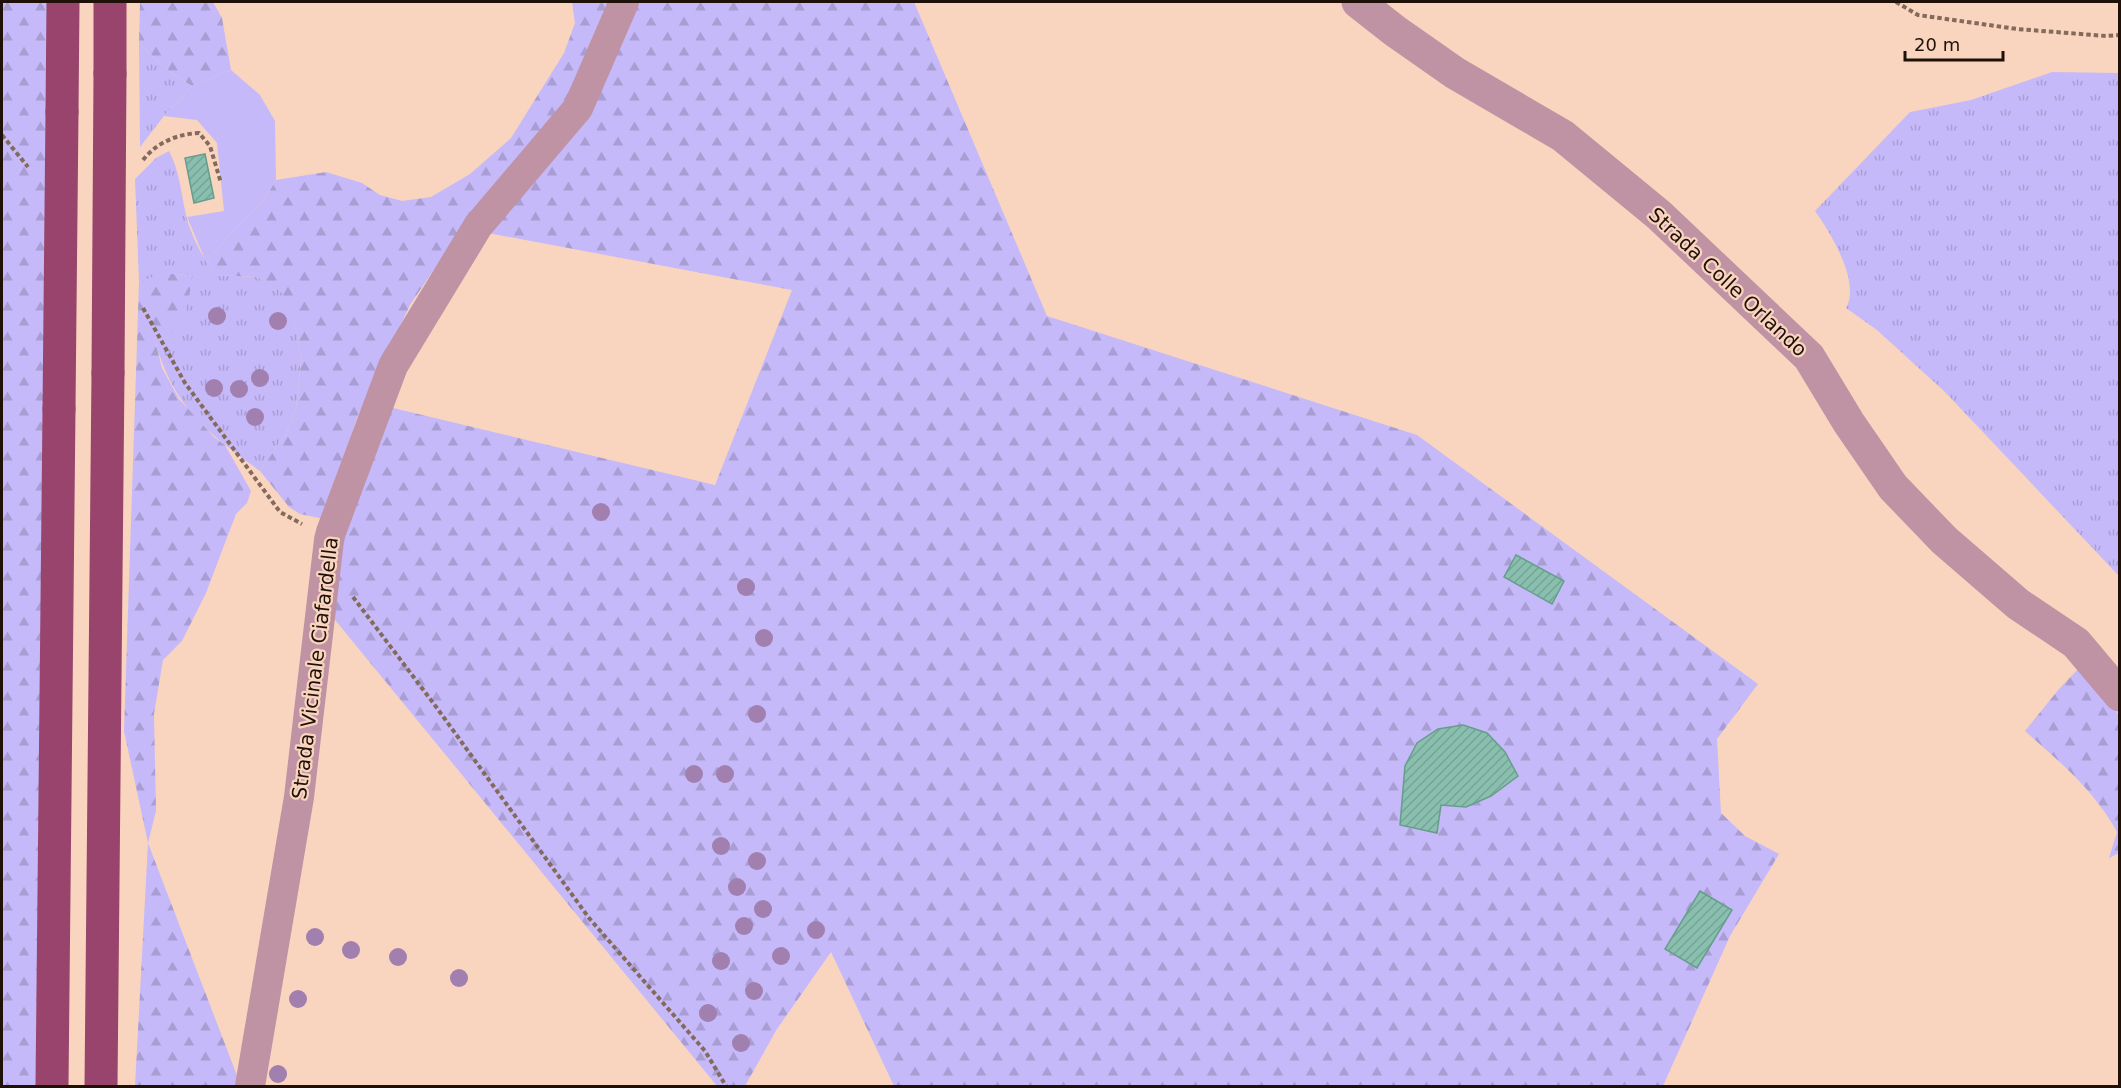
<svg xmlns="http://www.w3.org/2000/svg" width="2121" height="1088" viewBox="0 0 2121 1088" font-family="'DejaVu Sans',sans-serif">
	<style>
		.grass { fill: url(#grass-tufts) }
		.forest { fill: url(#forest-firs) }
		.garden { fill: #c5b9f9 }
		.building { fill: url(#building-hatch); stroke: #679d8c; stroke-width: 1.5 }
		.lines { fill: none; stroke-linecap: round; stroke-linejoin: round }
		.path { stroke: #836a5b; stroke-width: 4; stroke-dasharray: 4.5 3; stroke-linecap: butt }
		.minor { stroke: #bf92a4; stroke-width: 30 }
		.tertiary { stroke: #bf92a4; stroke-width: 33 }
		.trunk { stroke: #98446c; stroke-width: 33 }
		.trunk-bridge { stroke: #98446c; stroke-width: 33 }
		.tree { fill: #a17faf }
		.labels { text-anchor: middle; stroke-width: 4.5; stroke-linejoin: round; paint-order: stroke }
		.street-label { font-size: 20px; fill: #201108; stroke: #f9d5bf }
	</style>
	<defs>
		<pattern id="grass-tufts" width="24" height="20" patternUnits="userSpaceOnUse" patternTransform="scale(1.5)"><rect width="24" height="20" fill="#c5b9f9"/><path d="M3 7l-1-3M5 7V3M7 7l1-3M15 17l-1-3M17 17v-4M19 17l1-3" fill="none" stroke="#a99ed4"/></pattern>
		<pattern id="forest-firs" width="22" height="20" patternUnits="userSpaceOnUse" patternTransform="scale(1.5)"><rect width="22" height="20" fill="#c5b9f9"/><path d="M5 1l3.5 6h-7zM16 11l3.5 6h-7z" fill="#a99ed4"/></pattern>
		<pattern id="building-hatch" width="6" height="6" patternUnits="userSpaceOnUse" patternTransform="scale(1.5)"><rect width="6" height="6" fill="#89bfae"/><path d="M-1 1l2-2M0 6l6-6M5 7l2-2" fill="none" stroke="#76a394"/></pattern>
	</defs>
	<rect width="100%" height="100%" fill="#f9d5bf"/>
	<!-- grass -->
	<g class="grass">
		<polygon points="139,44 174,75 192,86 164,116 140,147"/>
		<path d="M 2052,72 L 2119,73 L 2119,576 L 1945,392 L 1877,330 L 1846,308 C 1861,282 1830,232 1815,211 L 1910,112 L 1971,100 Z"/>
		<path d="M 169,151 C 180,172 181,193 186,215 C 191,236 203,258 215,275 L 257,277 L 281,290 L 298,335 L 301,362 L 296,408 L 285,435 L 260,471 C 209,434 174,408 156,344 L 192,276 C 173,273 157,275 139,282 L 135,179 L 156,158 Z"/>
	</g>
	<!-- forest -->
	<g class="forest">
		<polygon points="2,2 48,2 36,1086 2,1086"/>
		<polygon points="140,2 213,2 222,18 231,70 192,86 174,75 139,44"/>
		<polygon points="572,2 616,2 572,106 456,237 410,305 357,418 324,519 300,514 289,507 260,471 285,435 296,408 301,362 298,335 281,291 257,277 215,275 206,262 236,228 262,203 276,180 326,172 362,183 380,195 402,201 431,197 470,174 511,138 564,53 575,23"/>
		<polygon points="633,2 914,2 1047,316 1417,435 1758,684 1717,739 1721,813 1745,836 1779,854 1730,936 1663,1086 894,1086 831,952 777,1029 745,1086 717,1086 331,615 341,535 389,407 715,485 792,290 488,233"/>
		<polygon points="172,274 192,276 189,299 180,327 156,344 162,368 179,399 214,437 225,445 251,491 247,503 236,514 206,593 182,641 163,660 154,714 156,811 148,843 241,1086 135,1086 148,843 124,731 139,282 157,275"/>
		<path d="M 2080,667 L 2119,715 L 2119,853 L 2109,858 L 2117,832 C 2095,791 2059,761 2025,731 L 2059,689 Z"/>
	</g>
	<!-- garden -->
	<polygon class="garden" points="231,70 260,95 275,121 276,180 262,203 236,228 206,262 187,217 224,211 217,143 197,120 164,116 192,86"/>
	<!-- building -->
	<g class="building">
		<polygon points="205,154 214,198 194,203 185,158"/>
		<polygon points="1516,555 1564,581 1552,604 1504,577"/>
		<polygon points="1463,725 1487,733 1505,752 1518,776 1491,796 1466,807 1441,805 1437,833 1400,825 1405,766 1417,743 1438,729"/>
		<polygon points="1700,891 1732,910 1697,968 1665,949"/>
	</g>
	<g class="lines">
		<!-- path -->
		<g class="path">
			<polyline points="1896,2 1918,15 2017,29 2106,36 2120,35"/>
			<polyline points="2,135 28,167"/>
			<path d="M 143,160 C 157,142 178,134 199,133 L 210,146 L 221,183"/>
			<polyline points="143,308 185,383 280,512 302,524"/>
			<polyline points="353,597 434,704 589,918 705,1051 726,1086"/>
		</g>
		<!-- minor -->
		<polyline class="minor" points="250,1086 299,797 329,540 331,532 393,366 478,226 578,108 624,2"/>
		<!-- tertiary -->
		<polyline class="tertiary" points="1358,2 1395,31 1455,73 1563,136 1659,215 1809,357 1849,423 1893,487 1944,540 2018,604 2076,643 2120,695"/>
		<!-- trunk -->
		<g class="trunk">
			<polyline points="110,74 110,2"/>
			<polyline points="62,112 63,2"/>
			<polyline points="52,1086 59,409"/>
			<polyline points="101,1086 108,373"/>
		</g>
		<!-- trunk-bridge -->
		<g class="trunk-bridge">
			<polyline points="108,373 110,74"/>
			<polyline points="59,409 62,112"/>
		</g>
	</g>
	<!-- trees -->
	<g class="tree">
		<circle cx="217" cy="316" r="9"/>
		<circle cx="278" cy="321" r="9"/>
		<circle cx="260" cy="378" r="9"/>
		<circle cx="214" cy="388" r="9"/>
		<circle cx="239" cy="389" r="9"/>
		<circle cx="255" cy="417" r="9"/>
		<circle cx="601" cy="512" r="9"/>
		<circle cx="746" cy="587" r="9"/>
		<circle cx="764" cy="638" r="9"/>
		<circle cx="757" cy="714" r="9"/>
		<circle cx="694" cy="774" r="9"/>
		<circle cx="725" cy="774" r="9"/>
		<circle cx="721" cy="846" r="9"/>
		<circle cx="757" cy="861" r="9"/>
		<circle cx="737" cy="887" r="9"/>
		<circle cx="763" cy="909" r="9"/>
		<circle cx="744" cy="926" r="9"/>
		<circle cx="816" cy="930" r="9"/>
		<circle cx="315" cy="937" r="9"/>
		<circle cx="351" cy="950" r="9"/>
		<circle cx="781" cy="956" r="9"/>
		<circle cx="398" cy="957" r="9"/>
		<circle cx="721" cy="961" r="9"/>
		<circle cx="459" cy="978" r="9"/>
		<circle cx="754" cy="991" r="9"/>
		<circle cx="298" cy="999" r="9"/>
		<circle cx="708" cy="1013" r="9"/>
		<circle cx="741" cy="1043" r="9"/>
		<circle cx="278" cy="1074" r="9"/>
	</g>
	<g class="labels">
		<!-- street labels -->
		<g class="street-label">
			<text transform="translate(1728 282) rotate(43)" y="7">Strada Colle Orlando</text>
			<text transform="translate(315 668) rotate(-83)" y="7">Strada Vicinale Ciafardella</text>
		</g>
	</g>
	<!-- border -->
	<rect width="2121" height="1088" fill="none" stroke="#201108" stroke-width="6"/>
	<!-- scale -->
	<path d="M1905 51v9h98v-9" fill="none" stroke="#201108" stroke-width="3"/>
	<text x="1914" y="51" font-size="18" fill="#201108" stroke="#f9d5bf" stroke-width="4.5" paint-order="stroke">20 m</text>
</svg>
